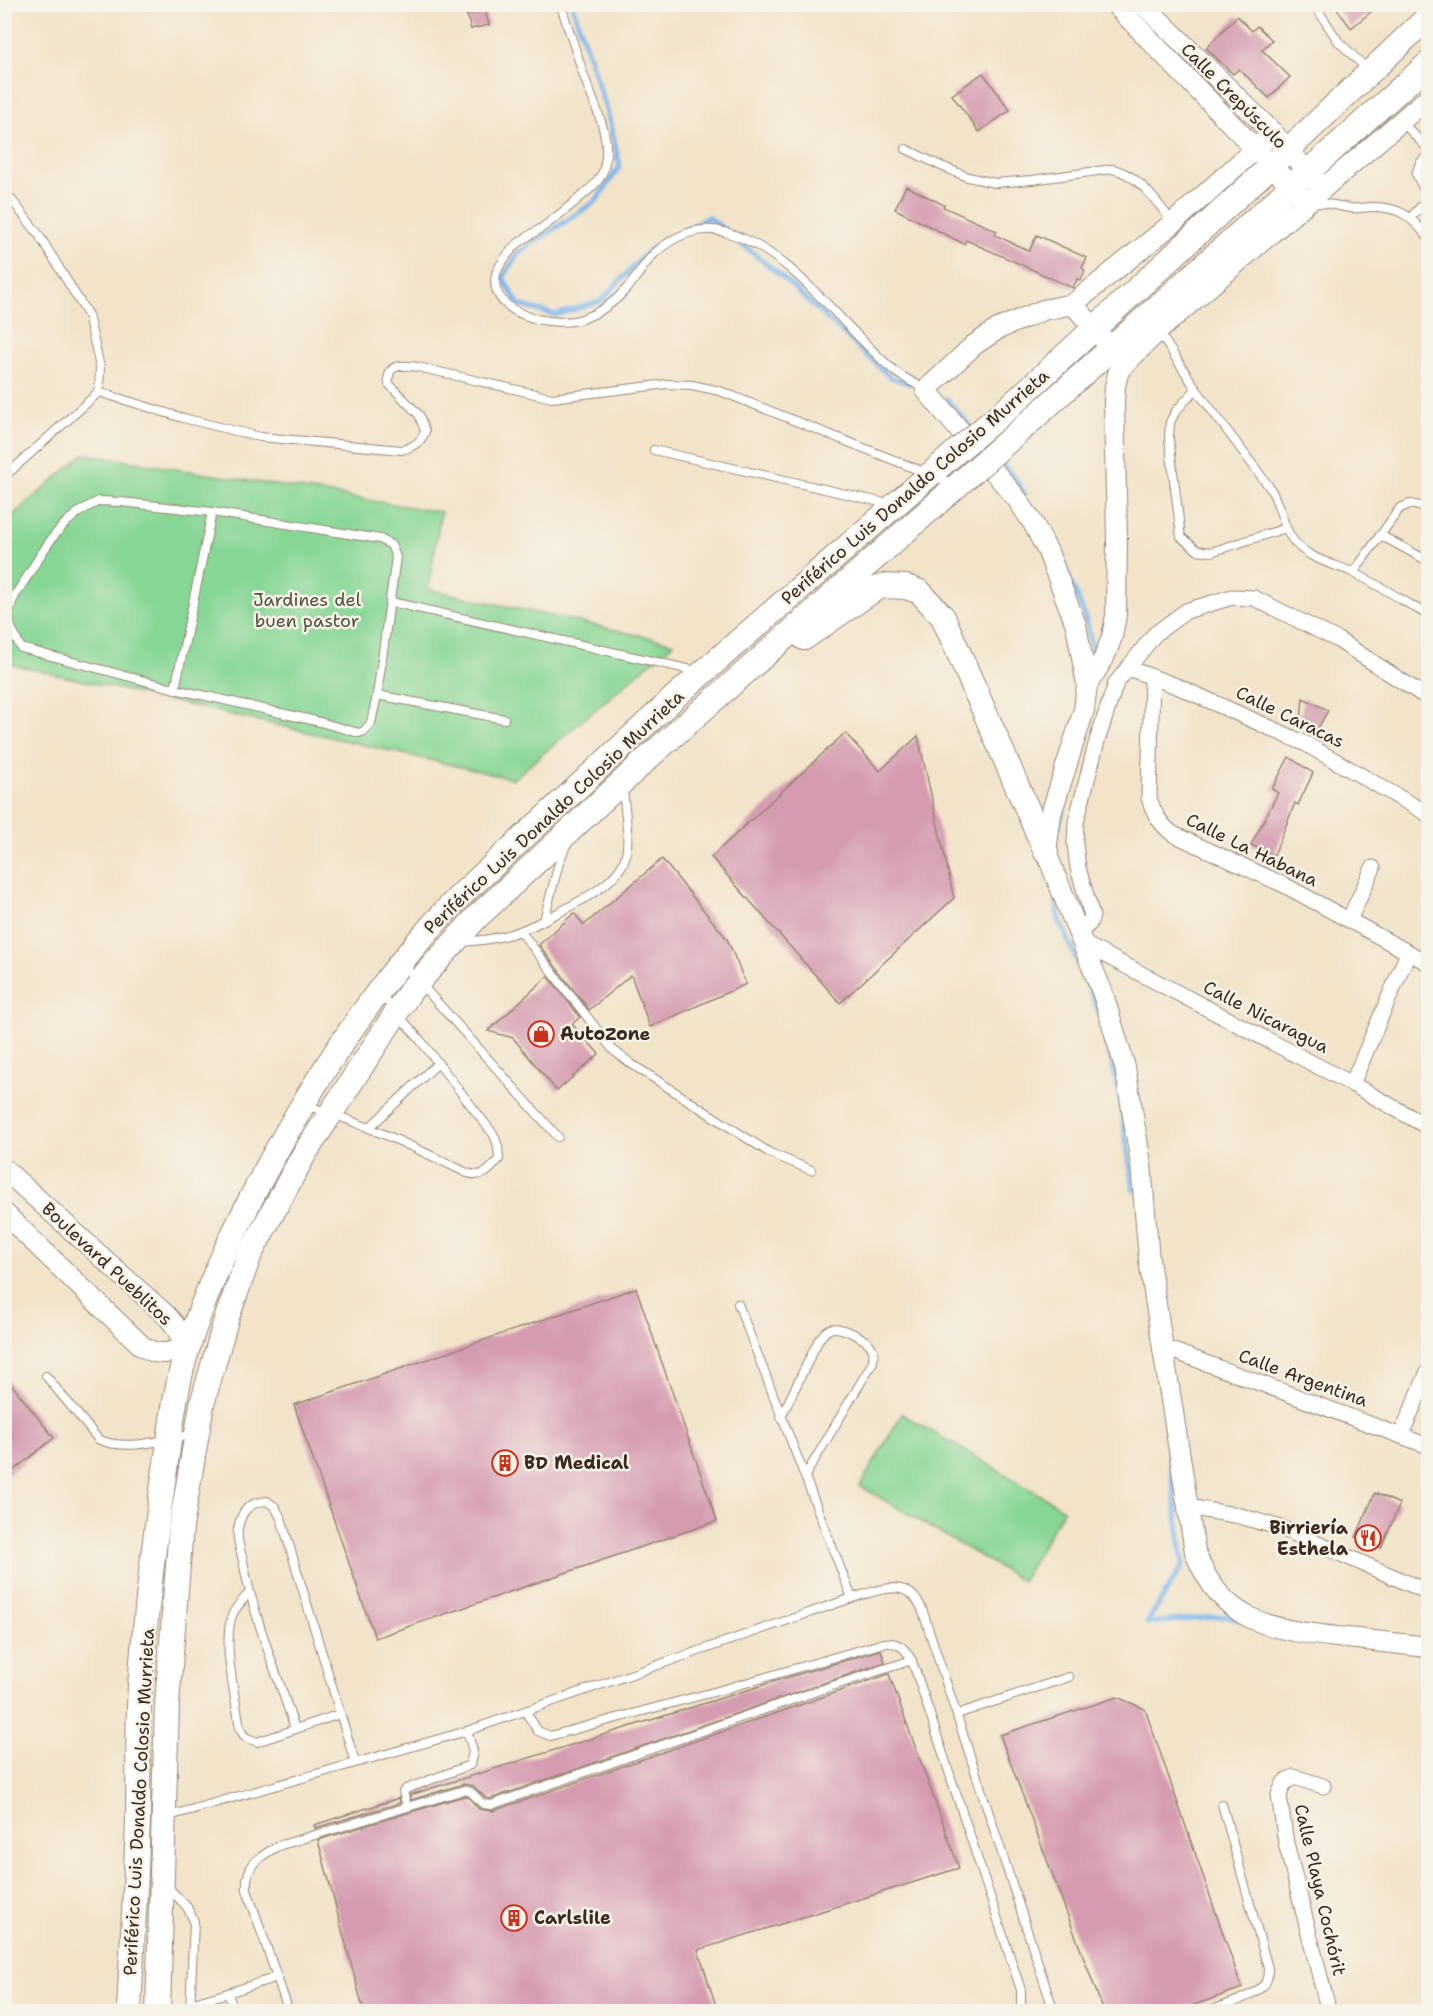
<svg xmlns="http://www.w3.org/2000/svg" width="1433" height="2016" viewBox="0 0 1433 2016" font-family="'Shantell Sans',sans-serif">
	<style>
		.green { fill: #86d695; stroke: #60805a; stroke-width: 1.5 }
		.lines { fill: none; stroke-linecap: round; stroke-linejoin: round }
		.stream { stroke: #79b6eb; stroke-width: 5 }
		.building { fill: #d59bb1 }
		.service-casing { stroke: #968674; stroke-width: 10 }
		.minor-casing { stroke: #968674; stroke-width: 17 }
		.tertiary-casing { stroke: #968674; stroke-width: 22 }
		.primary-casing { stroke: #968674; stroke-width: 26 }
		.service { stroke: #fff; stroke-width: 8 }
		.minor { stroke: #fff; stroke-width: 15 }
		.tertiary { stroke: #fff; stroke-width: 20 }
		.primary { stroke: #fff; stroke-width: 24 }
		.primary-bridge-casing { stroke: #968674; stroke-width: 26; stroke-linecap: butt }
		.primary-bridge { stroke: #fff; stroke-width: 24 }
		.labels { text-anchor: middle; stroke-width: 5; stroke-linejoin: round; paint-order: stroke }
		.street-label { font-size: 18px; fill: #3b2a1e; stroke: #f7f3e8 }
		.park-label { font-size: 18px; fill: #4e553c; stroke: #f7f3e8 }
		.poi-label { font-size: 18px; font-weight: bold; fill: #3b2a1e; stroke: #f7f3e8; text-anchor: start }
	</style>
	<rect width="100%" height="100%" fill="#f7f3e8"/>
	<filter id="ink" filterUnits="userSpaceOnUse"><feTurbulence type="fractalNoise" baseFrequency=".0167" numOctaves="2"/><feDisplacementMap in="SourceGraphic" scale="12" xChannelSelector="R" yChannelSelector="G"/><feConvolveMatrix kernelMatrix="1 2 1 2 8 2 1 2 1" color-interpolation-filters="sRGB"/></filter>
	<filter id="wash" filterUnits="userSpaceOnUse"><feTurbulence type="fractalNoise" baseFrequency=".008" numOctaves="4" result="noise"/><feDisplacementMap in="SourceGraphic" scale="24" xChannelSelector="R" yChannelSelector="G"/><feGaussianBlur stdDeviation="1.35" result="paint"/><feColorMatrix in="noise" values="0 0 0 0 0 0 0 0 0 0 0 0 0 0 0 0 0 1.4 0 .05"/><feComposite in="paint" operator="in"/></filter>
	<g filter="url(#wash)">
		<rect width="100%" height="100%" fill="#f2e3c9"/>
		<!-- green -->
		<g class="green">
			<polygon points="84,454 441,512 428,589 674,643 513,779 5,663 5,522"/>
			<polygon points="902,1414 1064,1509 1022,1581 860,1486"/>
		</g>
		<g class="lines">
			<!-- stream -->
			<g class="stream">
				<polyline points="572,4 608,115 620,166 596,201 518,253 503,278 519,305 556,315 601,301 649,250 708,217 727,232"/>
				<polyline points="734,238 780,275 890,377 910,384"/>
				<polyline points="946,399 974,431"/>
				<polyline points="997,458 1016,480 1024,494"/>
				<path d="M 1065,571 C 1078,596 1094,633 1091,662"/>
				<polyline points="1059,826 1066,797"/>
				<polyline points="1057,901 1058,916 1099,1012"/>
				<polyline points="1104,1030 1120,1097 1134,1191"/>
				<polyline points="1166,1427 1183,1565 1147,1623 1228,1616 1237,1620"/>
			</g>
		</g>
		<g id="blocks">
			<!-- building -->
			<g class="building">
				<polygon points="1333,4 1381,4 1351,28"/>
				<polygon points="485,10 489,25 471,29 467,15"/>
				<polygon points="1237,16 1252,31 1257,26 1272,40 1262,50 1290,77 1269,98 1239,69 1233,74 1206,48"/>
				<polygon points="983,73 1010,110 979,132 952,95"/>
				<polygon points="906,186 944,205 943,207 997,231 995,235 1029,251 1037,235 1087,258 1082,268 1085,271 1081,280 1077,279 1073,288 966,240 964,244 895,209"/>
				<polygon points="1303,698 1328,710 1317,730 1301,721"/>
				<polygon points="845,733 880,771 918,736 954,898 840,1003 711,857"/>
				<polygon points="1289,757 1313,773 1298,805 1295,803 1274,855 1251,845 1278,793 1272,789"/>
				<polygon points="662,859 727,939 746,984 650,1027 631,975 589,1010 539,945 574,913 584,925"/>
				<polygon points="548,976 580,1017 572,1024 599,1054 557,1091 513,1038 488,1031"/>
				<polygon points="636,1288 717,1521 375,1638 294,1405"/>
				<polygon points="4,1375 54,1438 4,1478"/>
				<polygon points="1375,1493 1400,1504 1381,1548 1356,1537"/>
				<polygon points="881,1650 885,1662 490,1799 486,1798 473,1786 463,1784 411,1800 410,1795 789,1677"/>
				<polygon points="889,1674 959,1868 698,1950 718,2012 364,2012 318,1840 464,1796 468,1797 479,1809 493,1811"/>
				<polygon points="1117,1697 1145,1709 1242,1988 1175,2012 1104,2012 1000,1735"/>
				<polygon points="399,1798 400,1803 315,1828 314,1825"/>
			</g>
		</g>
	</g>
	<g filter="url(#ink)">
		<use href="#blocks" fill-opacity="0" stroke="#968674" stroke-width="1.5"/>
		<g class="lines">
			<!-- service casing -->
			<g class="service-casing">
				<g id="service">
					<polyline points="1314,4 1338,41 1367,69"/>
					<path d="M 562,9 C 569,30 576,52 583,73 C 593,104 613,135 604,168 C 601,181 588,191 578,199 C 567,209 555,218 543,227 C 533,234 521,239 513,248 C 507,256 499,264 496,274 C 487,315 553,328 582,319 C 599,313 614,303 626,289 C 637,279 643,264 654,254 C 673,236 698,225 724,232 C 791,248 845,331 897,373 C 906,379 916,384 925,389"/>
					<polyline points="1403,123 1428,149"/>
					<path d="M 906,149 L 941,166 L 968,177 L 995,183 L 1032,180 L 1112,169 C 1139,174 1155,201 1172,221"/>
					<polyline points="4,190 39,235 88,315 100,367 99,392 4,477"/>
					<path d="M 1313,203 C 1329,202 1335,206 1350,208 C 1357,209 1365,207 1373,207 C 1401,207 1411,217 1428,237"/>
					<polyline points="1411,217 1427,200 1428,197 1416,174 1420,163 1428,155"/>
					<path d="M 1159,332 L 1196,389 L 1270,488 C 1280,504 1282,524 1292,539 C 1307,559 1331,563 1352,572 C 1378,584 1403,601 1428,615"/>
					<polyline points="1196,389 1176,411 1170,422 1169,438 1181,537 1197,550 1211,552 1286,528"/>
					<path d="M 99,392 L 183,418 L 260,437 L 402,450 C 413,447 422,442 425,431 L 419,415 L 389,384 C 386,362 403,365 418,367 L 552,398 L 667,384 L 692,385 L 720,391 L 954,484"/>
					<polyline points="654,450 889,504"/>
					<path d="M 99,501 L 121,502 L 212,512 L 380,539 L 391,545 L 396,557 L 377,695 L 371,723 L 364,731 L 359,733 L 316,721 L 175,689 L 21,648 C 14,635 5,620 11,605 C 14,595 22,585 27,577 C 47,544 62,517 99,501 Z"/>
					<polyline points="1380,535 1428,561"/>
					<polyline points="1353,573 1400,508 1410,504 1428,508"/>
					<polyline points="391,602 696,671"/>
					<polyline points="175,689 212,512"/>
					<polyline points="377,695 504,719"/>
					<path d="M 544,920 C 567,908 618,885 625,858 C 631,839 624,808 623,788"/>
					<polyline points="521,932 613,1050 630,1063 770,1153 811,1170"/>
					<path d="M 461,942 C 493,940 516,935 544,920 L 559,863 L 566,845"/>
					<polyline points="403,964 558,1137"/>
					<path d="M 305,1105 C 361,1122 414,1147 467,1173 C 484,1178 488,1172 499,1159 L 498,1146 L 494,1135 L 421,1041 L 381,995"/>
					<polyline points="369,1128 438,1063"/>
					<polyline points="738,1304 852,1598"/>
					<path d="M 46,1376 L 98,1439 C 123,1452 166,1440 193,1434"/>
					<path d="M 781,1417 L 819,1339 C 822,1336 825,1331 830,1329 C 839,1325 868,1339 872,1348 C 875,1353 873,1357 873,1362 L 805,1476"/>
					<path d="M 249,1593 C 243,1600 235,1607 232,1616 C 222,1645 236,1698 240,1729 L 245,1737 L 257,1742 L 340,1714"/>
					<path d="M 525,1711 L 538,1731 L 550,1736 L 721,1690 L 884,1643 C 904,1641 910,1655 916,1672 L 1021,1990 L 1021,2012"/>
					<polyline points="957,1714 1069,1677"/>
					<path d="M 295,1729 C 277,1673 254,1619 243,1561 C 241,1551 236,1539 238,1529 C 241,1511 249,1502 267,1501 L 275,1507 L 281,1518 L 355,1762"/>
					<polyline points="407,1806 403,1792 406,1789 470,1765 473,1751 467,1731"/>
					<path d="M 169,1816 L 467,1731 L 852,1598 C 880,1590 907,1576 922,1609 L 1054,2012"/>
					<polyline points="166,1885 187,1907 194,1921 190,2012"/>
					<polyline points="190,2004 228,1993"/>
					<polyline points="234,2012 228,1993 277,1977"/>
					<path d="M 289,2012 L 247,1890 C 245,1864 258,1858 278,1846 L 464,1790 L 471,1792 L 483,1804 L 491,1805 L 814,1692 L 912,1660"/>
					<path d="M 1206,2012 C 1224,2006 1249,1998 1263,1986 C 1268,1981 1268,1974 1268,1968 L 1222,1804"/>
				</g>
			</g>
			<!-- minor casing -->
			<g class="minor-casing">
				<g id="minor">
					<polyline points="1128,668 1179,687 1306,744 1428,814"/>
					<path d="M 1152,677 L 1149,798 C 1154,814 1160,824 1173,834 L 1284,885 L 1428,963"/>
					<polyline points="1349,920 1373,868"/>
					<polyline points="1079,932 1089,924 1092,916 1078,868 1075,844 1076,822 1097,741 1116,683 1155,634 1186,611 1232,597 1254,598 1338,640 1428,698"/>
					<polyline points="1084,944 1352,1084 1428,1127"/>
					<polyline points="1352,1084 1408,953"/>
					<polyline points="1163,1347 1428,1446"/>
					<polyline points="1401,1435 1428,1372"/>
					<polyline points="1188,1507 1240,1516 1284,1529 1428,1592"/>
					<polyline points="1323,1786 1294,1777 1284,1783 1279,1795 1286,1843 1329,2012"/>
				</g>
			</g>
			<!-- tertiary casing -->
			<g class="tertiary-casing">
				<g id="tertiary">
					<polyline points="1115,4 1301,196"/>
					<polyline points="1143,4 1273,133 1318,183"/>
					<path d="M 1273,133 L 1173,223 L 1073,304 L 1043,310 L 998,329 L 974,345 L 926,390 L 1017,499 L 1033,523 L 1048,552 L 1076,625 L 1087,685 L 1084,710 L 1051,814 L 1046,852 L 1103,994 L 1125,1067 L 1141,1164 L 1149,1260 L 1195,1552 C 1222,1623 1270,1629 1337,1637 C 1368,1640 1398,1644 1428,1647"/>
					<polyline points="1073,304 1112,349"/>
					<polyline points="1087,685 1104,658 1112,637 1116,615 1117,539 1114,403 1115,386 1119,370 1158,331 1428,98"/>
					<path d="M 4,1169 L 167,1316 L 174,1324 L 187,1348 C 170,1353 158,1357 142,1346 L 4,1213"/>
				</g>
			</g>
			<!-- primary casing -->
			<g class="primary-casing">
				<g id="primary">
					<polyline points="1008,408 1288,150 1428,17"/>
					<polyline points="1025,426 1428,64"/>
					<polyline points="804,638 875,589 884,586 906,587 920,592 943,617 1046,852"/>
					<path d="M 129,2012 C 132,1947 136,1883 138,1819 C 139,1775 137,1730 140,1686 C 145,1619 153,1550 163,1483 C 170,1438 174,1390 188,1347 C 206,1289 232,1235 260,1181 C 314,1079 378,979 460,896 L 676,696 L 957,451"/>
					<polyline points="158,2012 167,1704 181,1527 202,1404 226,1320 250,1254 303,1156 411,990 476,918 650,756 976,469"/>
				</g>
			</g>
			<!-- service -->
			<use href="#service" class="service"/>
			<!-- minor -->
			<use href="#minor" class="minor"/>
			<!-- tertiary -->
			<use href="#tertiary" class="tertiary"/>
			<!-- primary -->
			<use href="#primary" class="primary"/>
			<!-- primary-bridge casing -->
			<g class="primary-bridge-casing">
				<g id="primary-bridge">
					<polyline points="957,451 1008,408"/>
					<polyline points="976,469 1025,426"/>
				</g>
			</g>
			<!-- primary-bridge -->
			<use href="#primary-bridge" class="primary-bridge"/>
		</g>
	</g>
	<!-- icons -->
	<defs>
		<g id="shop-ring" transform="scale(1.35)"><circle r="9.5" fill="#f7f3e8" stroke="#c8321e" stroke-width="1.5"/><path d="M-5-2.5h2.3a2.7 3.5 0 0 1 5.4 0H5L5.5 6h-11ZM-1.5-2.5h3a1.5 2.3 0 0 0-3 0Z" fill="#c8321e"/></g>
		<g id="building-ring" transform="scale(1.35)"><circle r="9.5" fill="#f7f3e8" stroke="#c8321e" stroke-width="1.5"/><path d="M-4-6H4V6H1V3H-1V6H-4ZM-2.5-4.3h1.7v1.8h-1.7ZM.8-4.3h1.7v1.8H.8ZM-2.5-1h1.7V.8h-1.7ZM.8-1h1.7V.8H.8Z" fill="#c8321e"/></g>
		<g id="restaurant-ring" transform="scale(1.35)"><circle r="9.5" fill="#f7f3e8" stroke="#c8321e" stroke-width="1.5"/><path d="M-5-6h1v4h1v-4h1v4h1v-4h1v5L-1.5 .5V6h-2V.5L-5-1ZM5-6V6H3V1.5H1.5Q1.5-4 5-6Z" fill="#c8321e"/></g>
	</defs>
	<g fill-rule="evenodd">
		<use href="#shop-ring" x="541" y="1034"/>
		<use href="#building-ring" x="505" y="1463"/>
		<use href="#restaurant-ring" x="1368" y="1538"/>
		<use href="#building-ring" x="514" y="1918"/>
	</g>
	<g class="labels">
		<!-- street labels -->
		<g class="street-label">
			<text transform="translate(1234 96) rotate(45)" y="6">Calle Crepúsculo</text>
			<text transform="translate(915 487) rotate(-41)" y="6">Periférico Luis Donaldo Colosio Murrieta</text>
			<text transform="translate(1290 717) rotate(26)" y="6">Calle Caracas</text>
			<text transform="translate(554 812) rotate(-43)" y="6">Periférico Luis Donaldo Colosio Murrieta</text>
			<text transform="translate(1252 850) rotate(26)" y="6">Calle La Habana</text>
			<text transform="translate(1266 1017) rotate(27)" y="6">Calle Nicaragua</text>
			<text transform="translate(107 1264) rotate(43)" y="6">Boulevard Pueblitos</text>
			<text transform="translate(1303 1378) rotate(20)" y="6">Calle Argentina</text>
			<text transform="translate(139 1802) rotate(-87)" y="6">Periférico Luis Donaldo Colosio Murrieta</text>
			<text transform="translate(1320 1890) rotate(77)" y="6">Calle Playa Cochórit</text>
		</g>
		<!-- park labels -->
		<g class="park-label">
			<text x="307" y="606">Jardines del<tspan x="307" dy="21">buen pastor</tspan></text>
		</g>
		<!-- poi labels -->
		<g class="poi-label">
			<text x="560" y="1040">AutoZone</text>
			<text x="524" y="1469">BD Medical</text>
			<text x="1348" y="1534" text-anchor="end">Birriería<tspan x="1348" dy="21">Esthela</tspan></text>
			<text x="534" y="1924">Carlslile</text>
		</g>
	</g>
	<!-- margin -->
	<rect width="1433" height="2016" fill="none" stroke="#f7f3e8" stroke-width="24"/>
</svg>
